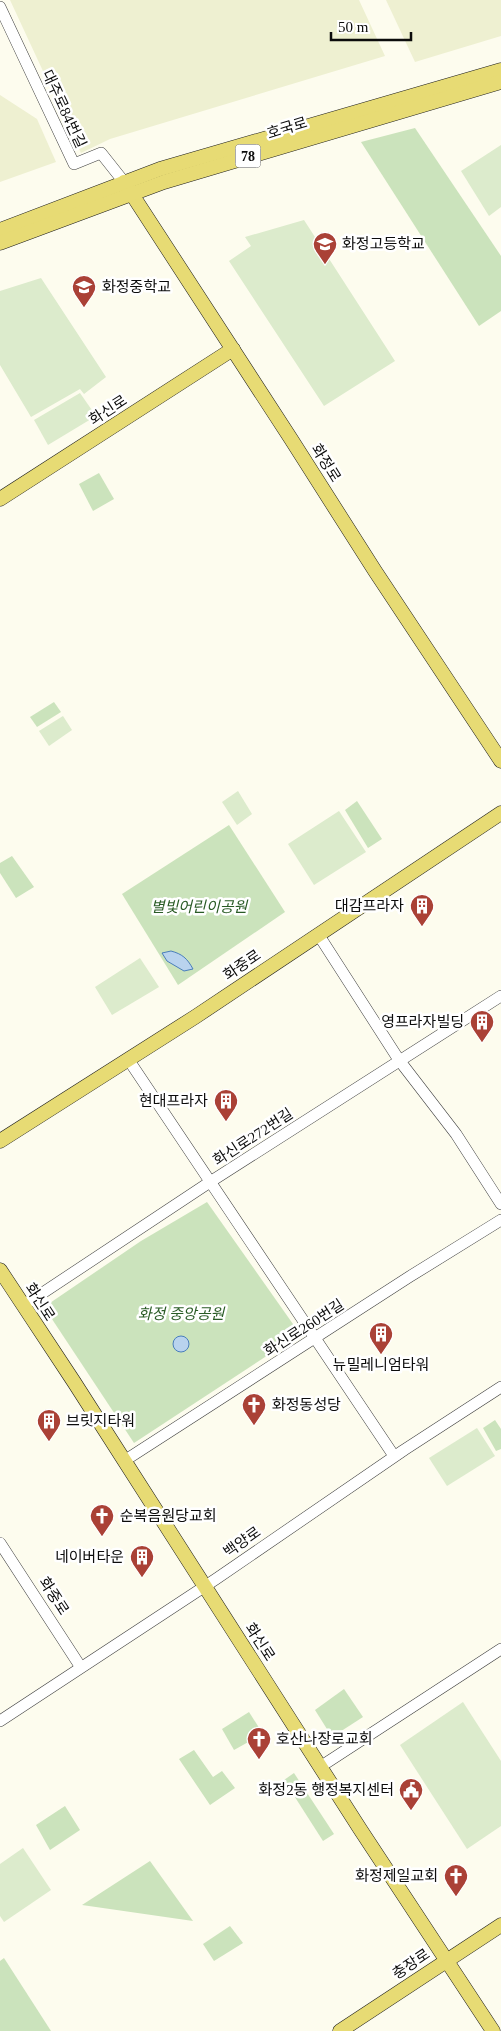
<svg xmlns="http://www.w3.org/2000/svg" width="501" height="2031" viewBox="0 0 501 2031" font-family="'Times New Roman','Noto Sans KR',serif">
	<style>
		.farmland { fill: #eef0d1 }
		.green { fill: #cbe3bc }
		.pitch { fill: #dcebcc }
		.water { fill: #b9d3ee; stroke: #497ebb }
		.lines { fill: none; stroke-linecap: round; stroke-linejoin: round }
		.minor-casing { stroke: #3f3f3f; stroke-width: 12 }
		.major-casing { stroke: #1d1d1d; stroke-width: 15 }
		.minor { stroke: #fff; stroke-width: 11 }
		.major { stroke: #e7db74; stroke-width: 14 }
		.labels { text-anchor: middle; stroke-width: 5; stroke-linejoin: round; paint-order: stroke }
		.shield { fill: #fff; stroke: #555; stroke-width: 1 }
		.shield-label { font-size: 14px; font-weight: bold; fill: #0c0c0c }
		.street-label { font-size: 15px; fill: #0c0c0c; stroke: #fff }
		.poi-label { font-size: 15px; fill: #0c0c0c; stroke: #fff; text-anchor: start }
		.park-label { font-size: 15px; font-style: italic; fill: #295b25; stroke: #fff }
	</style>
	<rect width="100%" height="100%" fill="#fdfcee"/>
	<!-- farmland -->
	<g class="farmland">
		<polygon points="10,0 359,0 385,56 110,139 81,153"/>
		<polygon points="386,0 501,0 501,36 415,62"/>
		<polygon points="0,95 37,119 56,162 0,182"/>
	</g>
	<!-- green -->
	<g class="green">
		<polygon points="415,128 501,256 501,311 479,326 361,142"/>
		<polygon points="99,473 114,499 93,511 79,484"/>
		<polygon points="54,702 61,712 37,727 30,717"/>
		<polygon points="357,801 382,839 368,848 345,810"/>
		<polygon points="229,825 285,912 178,985 122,894"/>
		<polygon points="12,856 34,887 16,898 0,873 0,863"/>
		<polygon points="207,1202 300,1334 134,1443 44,1307 141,1241"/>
		<polygon points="495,1420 501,1429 501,1449 496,1451 483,1428"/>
		<polygon points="344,1689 363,1717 332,1737 315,1710"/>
		<polygon points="249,1712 263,1734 234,1750 222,1729"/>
		<polygon points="194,1750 213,1777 222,1771 235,1788 210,1805 179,1759"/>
		<polygon points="294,1773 334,1834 323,1841 284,1780"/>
		<polygon points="65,1806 80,1830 50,1850 36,1825"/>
		<polygon points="150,1861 193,1921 82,1905"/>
		<polygon points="230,1926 243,1943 214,1961 203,1944"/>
		<polygon points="4,1958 51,2031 0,2031 0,1961"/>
	</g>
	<!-- pitch -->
	<g class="pitch">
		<polygon points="501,145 501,207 489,216 461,171"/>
		<polygon points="304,220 395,361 324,406 229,261 251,246 245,237"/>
		<polygon points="41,278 106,377 84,394 80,389 31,417 0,365 0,291"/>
		<polygon points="80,393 96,416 48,445 34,420"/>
		<polygon points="63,716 72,730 49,746 39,731"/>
		<polygon points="238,791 252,814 237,825 222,802"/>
		<polygon points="339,811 366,852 314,885 288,844"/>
		<polygon points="140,958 159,987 112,1015 95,987"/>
		<polygon points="477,1428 495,1456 447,1486 429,1458"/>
		<polygon points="463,1702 501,1761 501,1826 467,1849 400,1745"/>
		<polygon points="23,1848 51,1890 4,1922 0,1916 0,1864"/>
	</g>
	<!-- water -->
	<g class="water">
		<path d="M 171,951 C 182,954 187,958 193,969 L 184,971 L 167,961 L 162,953 Z"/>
		<circle cx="181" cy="1344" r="8"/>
	</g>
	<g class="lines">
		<!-- minor casing -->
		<g class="minor-casing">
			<g id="minor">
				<polyline points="0,7 74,164 101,153 124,182"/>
				<polyline points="318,934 399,1060 456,1134 501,1204"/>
				<polyline points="128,1059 394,1456"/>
				<polyline points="23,1306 210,1182 501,996"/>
				<polyline points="124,1461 409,1277 501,1220"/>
				<polyline points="0,1543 80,1666"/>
				<polyline points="0,1721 216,1579 404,1450 501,1387"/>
				<polyline points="320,1767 501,1649"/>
			</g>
		</g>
		<!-- major casing -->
		<g class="major-casing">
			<g id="major">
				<polyline points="124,182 291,439 375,571 501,761"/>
				<polyline points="0,230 160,169 501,70"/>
				<polyline points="0,243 164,182 501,82"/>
				<polyline points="0,499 233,349"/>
				<polyline points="0,1141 195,1017 501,813"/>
				<polyline points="0,1270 74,1382 360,1829 493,2031"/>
				<polyline points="340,2031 501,1925"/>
			</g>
		</g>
		<!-- minor -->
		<use href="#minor" class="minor"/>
		<!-- major -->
		<use href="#major" class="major"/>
	</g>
	<!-- icons -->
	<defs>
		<g id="school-pin" transform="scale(1.25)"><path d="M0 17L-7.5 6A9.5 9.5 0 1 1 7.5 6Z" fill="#aa4136" stroke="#fff"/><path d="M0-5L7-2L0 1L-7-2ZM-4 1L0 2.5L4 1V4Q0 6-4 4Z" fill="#fff"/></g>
		<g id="building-pin" transform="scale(1.25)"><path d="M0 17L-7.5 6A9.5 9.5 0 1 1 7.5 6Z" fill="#aa4136" stroke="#fff"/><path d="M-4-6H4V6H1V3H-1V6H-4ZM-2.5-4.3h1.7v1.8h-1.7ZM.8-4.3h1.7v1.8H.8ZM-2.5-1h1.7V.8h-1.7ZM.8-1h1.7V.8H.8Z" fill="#fff"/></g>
		<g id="church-pin" transform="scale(1.25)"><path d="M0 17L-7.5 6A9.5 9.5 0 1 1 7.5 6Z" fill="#aa4136" stroke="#fff"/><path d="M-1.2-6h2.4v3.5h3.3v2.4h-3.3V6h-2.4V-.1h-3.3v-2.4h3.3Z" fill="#fff"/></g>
		<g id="civic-pin" transform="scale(1.25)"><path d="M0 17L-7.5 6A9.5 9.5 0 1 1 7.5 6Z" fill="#aa4136" stroke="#fff"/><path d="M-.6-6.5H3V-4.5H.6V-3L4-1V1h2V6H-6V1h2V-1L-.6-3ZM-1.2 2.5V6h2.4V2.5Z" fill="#fff"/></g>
	</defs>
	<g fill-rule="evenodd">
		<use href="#school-pin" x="325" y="244"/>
		<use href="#school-pin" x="84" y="287"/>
		<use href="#building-pin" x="422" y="906"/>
		<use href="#building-pin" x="482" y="1022"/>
		<use href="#building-pin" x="226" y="1101"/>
		<use href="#building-pin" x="381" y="1334"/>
		<use href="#church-pin" x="254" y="1405"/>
		<use href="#building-pin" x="49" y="1421"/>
		<use href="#church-pin" x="102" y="1516"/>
		<use href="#building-pin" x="142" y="1557"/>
		<use href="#church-pin" x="259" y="1739"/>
		<use href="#civic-pin" x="411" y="1790"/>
		<use href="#church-pin" x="456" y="1876"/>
	</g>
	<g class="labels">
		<!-- shield labels -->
		<rect class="shield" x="235.5" y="144.5" width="25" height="23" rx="4"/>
		<g class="shield-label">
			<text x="248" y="161">78</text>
		</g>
		<!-- street labels -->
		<g class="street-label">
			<text transform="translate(64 109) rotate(65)" y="5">대주로84번길</text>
			<text transform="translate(287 128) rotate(-17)" y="5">호국로</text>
			<text transform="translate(108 410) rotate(-33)" y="5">화신로</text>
			<text transform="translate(326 463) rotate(58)" y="5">화정로</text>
			<text transform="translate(242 965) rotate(-34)" y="5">화중로</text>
			<text transform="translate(253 1137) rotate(-33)" y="5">화신로272번길</text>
			<text transform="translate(40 1302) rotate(57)" y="5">화신로</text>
			<text transform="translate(304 1328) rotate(-33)" y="5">화신로260번길</text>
			<text transform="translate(242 1542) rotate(-35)" y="5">백양로</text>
			<text transform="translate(54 1596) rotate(57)" y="5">화중로</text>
			<text transform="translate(260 1642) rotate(57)" y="5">화신로</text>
			<text transform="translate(411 1964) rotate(-34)" y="5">충장로</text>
		</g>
		<!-- poi labels -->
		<g class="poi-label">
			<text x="342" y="249">화정고등학교</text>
			<text x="102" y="292">화정중학교</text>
			<text x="404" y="911" text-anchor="end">대감프라자</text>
			<text x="464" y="1027" text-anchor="end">영프라자빌딩</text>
			<text x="208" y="1106" text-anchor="end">현대프라자</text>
			<text x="381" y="1370" text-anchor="middle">뉴밀레니엄타워</text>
			<text x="272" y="1410">화정동성당</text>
			<text x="66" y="1426">브릿지타워</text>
			<text x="120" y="1521">순복음원당교회</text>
			<text x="124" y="1562" text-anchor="end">네이버타운</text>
			<text x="276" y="1744">호산나장로교회</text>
			<text x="394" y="1795" text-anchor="end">화정2동 행정복지센터</text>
			<text x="438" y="1881" text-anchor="end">화정제일교회</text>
		</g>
		<!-- park labels -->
		<g class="park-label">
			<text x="199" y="912">별빛어린이공원</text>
			<text x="181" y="1319">화정 중앙공원</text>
		</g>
	</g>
	<!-- scale -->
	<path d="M331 32v8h80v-8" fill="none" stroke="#0c0c0c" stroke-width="2.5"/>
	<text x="338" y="32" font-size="15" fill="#0c0c0c" stroke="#ffffff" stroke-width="4" paint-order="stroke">50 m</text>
</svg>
